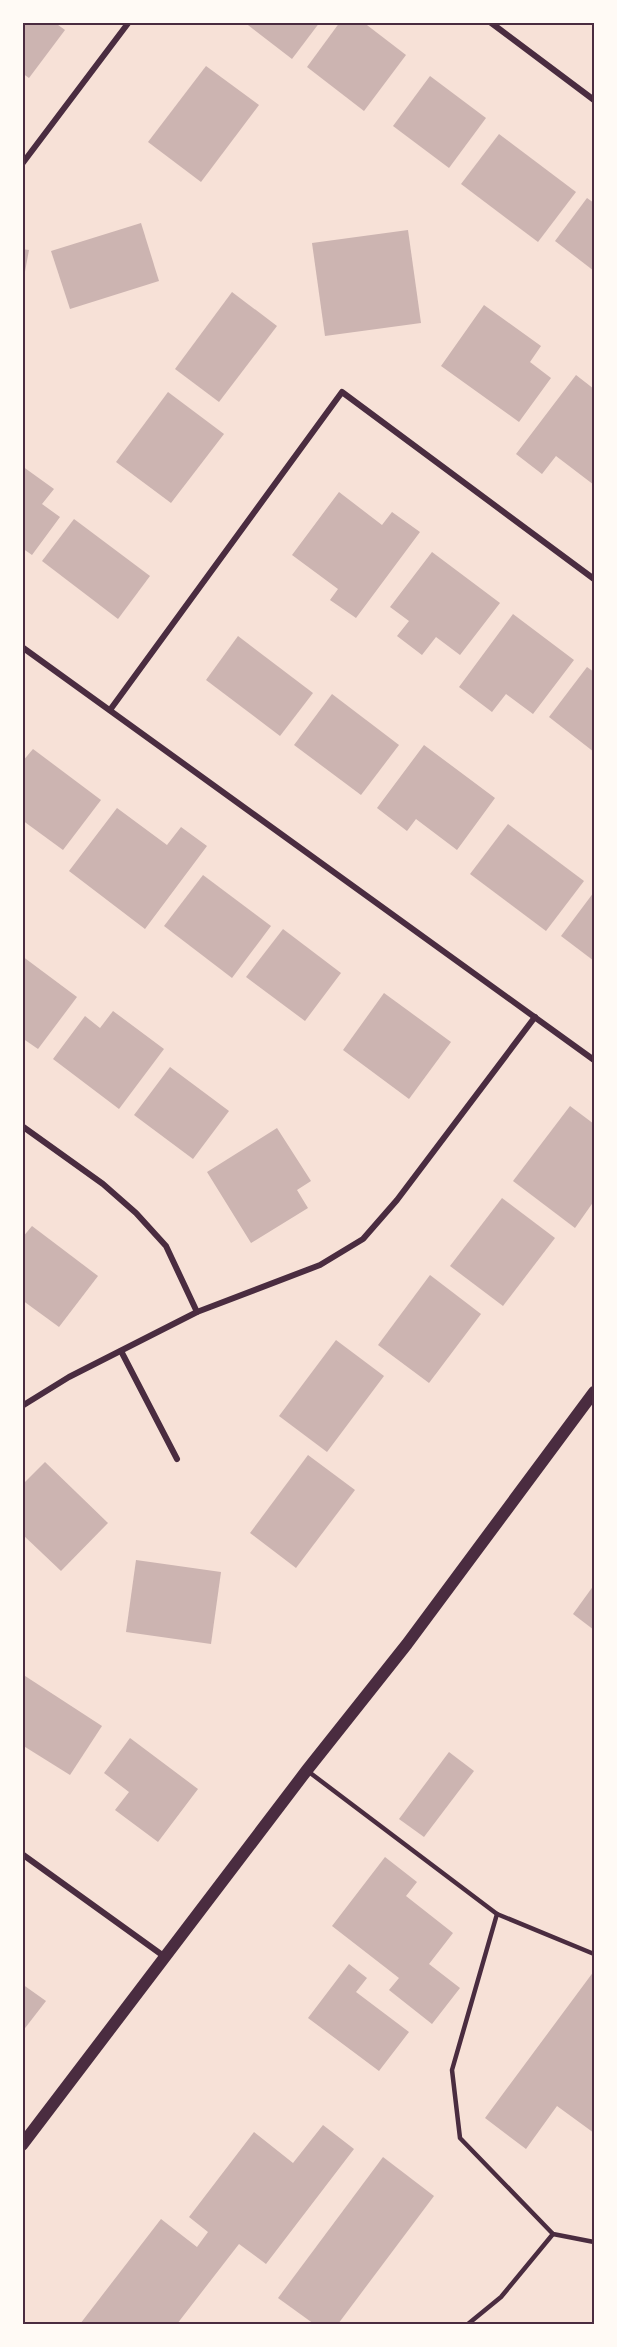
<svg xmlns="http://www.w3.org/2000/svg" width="617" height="2347" viewBox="0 0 617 2347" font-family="'IBM Plex Sans',sans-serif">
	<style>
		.building { fill: #ccb4b1 }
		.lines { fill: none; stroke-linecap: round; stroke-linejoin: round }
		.service { stroke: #4a2c40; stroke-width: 4.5 }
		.minor { stroke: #4a2c40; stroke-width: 6 }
		.secondary { stroke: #4a2c40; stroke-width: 12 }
		.neatline { fill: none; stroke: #4a2c40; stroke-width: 2 }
	</style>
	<rect width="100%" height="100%" fill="#f7e1d7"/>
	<!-- building -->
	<g class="building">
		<polygon points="22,22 54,22 65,30 29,78 22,73"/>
		<polygon points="244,22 320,22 292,59"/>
		<polygon points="340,22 363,22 406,55 364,111 307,67"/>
		<polygon points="206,66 259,105 201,182 148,142"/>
		<polygon points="430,76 486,118 449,168 393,126"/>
		<polygon points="499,134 576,192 538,242 461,184"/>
		<polygon points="587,198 594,203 594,271 555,241"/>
		<polygon points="141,223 159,281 70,309 51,251"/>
		<polygon points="408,230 421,323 325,336 312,243"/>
		<polygon points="22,249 29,250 24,277 22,277"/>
		<polygon points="232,292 277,326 219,402 175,369"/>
		<polygon points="484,305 541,346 530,362 551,378 519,422 441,366"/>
		<polygon points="576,375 594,389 594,485 556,456 542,474 516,454"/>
		<polygon points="168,392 224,434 171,503 116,462"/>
		<polygon points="22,466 54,489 42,504 60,517 32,555 22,548"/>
		<polygon points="339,492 382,525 392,512 420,532 356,618 330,600 338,589 292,555"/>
		<polygon points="74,519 150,576 118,619 42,561"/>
		<polygon points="432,552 500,603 460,655 436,637 422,655 397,636 409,621 390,607"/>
		<polygon points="513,614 574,660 533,714 506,694 492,712 459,687"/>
		<polygon points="238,636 313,693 280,736 206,680"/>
		<polygon points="587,667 594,672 594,752 549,717"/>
		<polygon points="332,694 399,745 361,795 294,745"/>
		<polygon points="424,745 495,798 457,850 416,819 407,831 377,808"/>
		<polygon points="33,749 101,800 63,850 22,820 22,762"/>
		<polygon points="117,808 167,845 181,827 207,846 145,929 69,871"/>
		<polygon points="508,824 584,881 546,931 470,874"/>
		<polygon points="203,875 271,926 232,978 164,926"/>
		<polygon points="594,892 594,961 561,936"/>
		<polygon points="283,929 341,973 305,1021 246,977"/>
		<polygon points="22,956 77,997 38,1049 22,1038"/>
		<polygon points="384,993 451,1042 409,1099 343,1050"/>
		<polygon points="113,1011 164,1049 119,1109 53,1059 85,1016 100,1028"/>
		<polygon points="170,1067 229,1111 193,1159 134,1115"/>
		<polygon points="570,1106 594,1124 594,1201 575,1228 513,1181"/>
		<polygon points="277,1128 311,1181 297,1190 308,1208 251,1243 207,1172"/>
		<polygon points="502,1198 555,1238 503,1306 450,1266"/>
		<polygon points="32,1226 98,1276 59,1327 22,1300 22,1238"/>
		<polygon points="430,1275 481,1314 429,1383 378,1345"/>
		<polygon points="336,1340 384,1376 327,1452 279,1416"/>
		<polygon points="308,1455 355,1490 296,1568 250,1533"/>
		<polygon points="45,1462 108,1523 61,1571 22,1534 22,1485"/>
		<polygon points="136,1560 221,1572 211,1644 126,1632"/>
		<polygon points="594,1585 594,1630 573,1614"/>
		<polygon points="22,1674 102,1726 70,1775 22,1745"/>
		<polygon points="130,1738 198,1789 158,1842 115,1810 129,1792 104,1773"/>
		<polygon points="449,1752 474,1771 424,1837 399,1819"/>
		<polygon points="385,1857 417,1882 406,1896 453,1933 429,1964 460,1988 432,2024 389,1990 399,1978 332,1926"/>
		<polygon points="349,1964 367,1978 356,1992 409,2032 379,2071 308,2018"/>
		<polygon points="594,1971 594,2133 557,2106 526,2149 485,2118"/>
		<polygon points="22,1984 46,2001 22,2032"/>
		<polygon points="323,2125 354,2149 266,2264 239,2244 177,2324 80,2324 161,2219 197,2247 208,2232 189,2217 254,2132 293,2163"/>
		<polygon points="383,2157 434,2196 338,2324 314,2324 278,2298"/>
	</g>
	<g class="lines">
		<!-- service -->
		<g class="service">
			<polyline points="309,1772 497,1914 594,1954"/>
			<polyline points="497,1914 452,2070 460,2138 553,2234 594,2242"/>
			<polyline points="468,2324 501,2297 553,2234"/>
		</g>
		<!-- minor -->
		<g class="minor">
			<polyline points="490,22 594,100"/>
			<polyline points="22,164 129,22"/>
			<polyline points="22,647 594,1060"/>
			<polyline points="110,710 342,392 594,579"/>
			<polyline points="22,1126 103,1184 136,1213 166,1246 197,1312"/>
			<polyline points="121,1351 177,1459"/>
			<polyline points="22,1406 69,1377 197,1312 320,1265 363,1239 397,1200 535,1017"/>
			<polyline points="22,1854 165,1957"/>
		</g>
		<!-- secondary -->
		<polyline class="secondary" points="22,2145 307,1770 407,1644 594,1392"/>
	</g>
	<!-- border -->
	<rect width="617" height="2347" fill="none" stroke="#fffaf5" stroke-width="48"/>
	<rect x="24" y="24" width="569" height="2299" class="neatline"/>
</svg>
